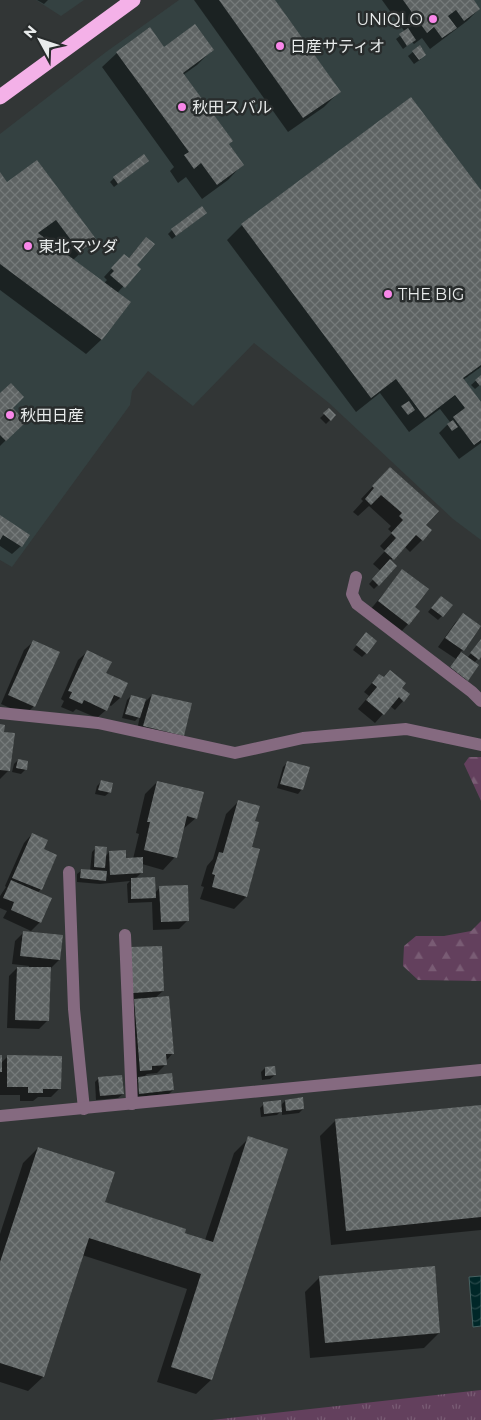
<svg xmlns="http://www.w3.org/2000/svg" width="481" height="1420" viewBox="0 0 481 1420" font-family="Montserrat,'Noto Sans JP',sans-serif">
	<style>
		.built { fill: #344141 }
		.forest { fill: url(#forest-firs) }
		.park { fill: url(#park-tufts) }
		.water { fill: url(#water-waves); stroke: #466262 }
		.shadow { fill: #0007 }
		.building { fill: url(#building-cross-hatch) }
		.lines { fill: none; stroke-linecap: round; stroke-linejoin: round }
		.street { stroke: #856a80; stroke-width: 12 }
		.highway { stroke: #f4b1e8; stroke-width: 15 }
		.poi-dot { fill: #f987e9; stroke: #282c2c; stroke-width: 2 }
		.labels { text-anchor: middle; stroke-width: 5; stroke-linejoin: round; paint-order: stroke }
		.poi-label { font-size: 16px; fill: #e8ebeb; stroke: #282c2c; text-anchor: start }
	</style>
	<defs>
		<pattern id="forest-firs" width="22" height="20" patternUnits="userSpaceOnUse" patternTransform="scale(1.25)"><rect width="22" height="20" fill="#63405d"/><path d="M5 1l3.5 6h-7zM16 11l3.5 6h-7z" fill="#795c74"/></pattern>
		<pattern id="park-tufts" width="24" height="20" patternUnits="userSpaceOnUse" patternTransform="scale(1.25)"><rect width="24" height="20" fill="#63405d"/><path d="M3 7l-1-3M5 7V3M7 7l1-3M15 17l-1-3M17 17v-4M19 17l1-3" fill="none" stroke="#795c74"/></pattern>
		<pattern id="water-waves" width="16" height="10" patternUnits="userSpaceOnUse" patternTransform="scale(1.25)"><rect width="16" height="10" fill="#002728"/><path d="M0 5q4-4 8 0t8 0" fill="none" stroke="#254647"/></pattern>
		<pattern id="building-cross-hatch" width="8" height="8" patternUnits="userSpaceOnUse" patternTransform="scale(1.25)"><rect width="8" height="8" fill="#5e6363"/><path d="M0 0l8 8M0 8l8-8" fill="none" stroke="#757a7a"/></pattern>
	</defs>
	<rect width="100%" height="100%" fill="#323636"/>
	<!-- built -->
	<g class="built">
		<polygon points="36,0 84,0 61,16"/>
		<polygon points="179,0 481,0 481,540 453,519 329,403 254,343 193,406 148,371 132,391 130,405 12,567 0,560 0,134 106,52"/>
	</g>
	<!-- forest -->
	<g class="forest">
		<polygon points="469,757 481,757 481,801 464,764"/>
		<polygon points="481,921 481,981 418,980 403,966 404,946 416,936 444,936 471,931"/>
	</g>
	<!-- park -->
	<polygon class="park" points="481,1390 481,1420 212,1420"/>
	<!-- water -->
	<polygon class="water" points="481,1276 481,1326 473,1327 469,1277"/>
	<!-- shadow -->
	<g class="shadow">
		<polygon points="37,0 48,0 44,4"/>
		<polygon points="194,0 274,0 339,92 324,107 288,132"/>
		<polygon points="382,0 473,0 479,9 467,21 430,49 422,38 414,44 412,42 403,49 396,39 405,32"/>
		<polygon points="419,47 421,59 414,64 408,56"/>
		<polygon points="164,48 212,50 197,65 183,75 242,165 228,180 202,199 186,177 178,183 170,171 174,167 102,67 117,53"/>
		<polygon points="143,165 114,187 110,182 114,178"/>
		<polygon points="0,174 7,184 95,239 73,260 104,283 107,280 104,277 116,264 128,259 138,247 135,265 139,269 117,293 129,302 101,340 86,354 0,290"/>
		<polygon points="481,192 481,367 463,380 481,404 481,443 459,459 439,433 450,422 440,409 409,432 380,393 356,412 227,240 242,225"/>
		<polygon points="206,213 172,239 168,234 172,230"/>
		<polygon points="481,376 481,384 475,389 471,385"/>
		<polygon points="0,394 24,422 0,446"/>
		<polygon points="329,410 335,415 326,424 320,418"/>
		<polygon points="378,481 425,525 422,540 410,552 404,546 390,561 378,585 374,589 369,584 381,571 373,564 385,551 380,546 392,533 388,529 391,526 369,506 358,516 353,512 363,501 361,499"/>
		<polygon points="0,517 21,546 12,554 0,546"/>
		<polygon points="402,571 414,608 408,624 400,633 370,610"/>
		<polygon points="437,601 442,616 438,620 428,612"/>
		<polygon points="463,615 463,650 460,652 467,658 481,641 481,655 474,663 467,680 463,684 446,672 456,659 438,647 455,623"/>
		<polygon points="362,638 366,653 362,657 353,650"/>
		<polygon points="33,642 58,653 34,706 25,715 1,704 24,650"/>
		<polygon points="87,652 105,674 126,684 120,698 111,706 108,705 106,710 97,718 76,709 73,712 61,707 64,701 61,699 78,660"/>
		<polygon points="379,675 400,688 403,701 395,710 390,706 375,723 358,709 369,696 364,692"/>
		<polygon points="152,695 183,736 136,735 140,716 135,721 122,718 127,700 131,696 143,704"/>
		<polygon points="0,726 3,733 9,770 0,779"/>
		<polygon points="18,760 25,770 21,774 12,772 14,764"/>
		<polygon points="287,763 302,789 298,794 277,788 283,767"/>
		<polygon points="101,782 110,792 105,796 95,794 97,786"/>
		<polygon points="157,782 196,818 182,830 175,857 163,870 142,864 142,872 135,879 155,893 160,887 188,920 179,929 153,930 152,902 128,903 127,884 130,881 100,884 77,882 77,874 82,870 90,871 92,852 96,848 105,857 109,852 125,859 133,859 139,834 136,833 145,794"/>
		<polygon points="238,802 254,822 246,897 234,909 200,899 204,887 201,886 207,866 213,859 226,814"/>
		<polygon points="32,834 43,850 55,855 40,890 37,893 40,922 31,931 3,918 7,911 0,908 0,896 6,887 5,886 24,843"/>
		<polygon points="24,932 59,960 51,968 48,1020 39,1029 7,1028 9,976 17,968 29,968 29,966 12,964 15,941"/>
		<polygon points="122,957 163,991 155,998 173,1053 166,1061 166,1064 157,1073 147,1074 143,1077 173,1090 169,1094 136,1097 134,1082 138,1079 132,1079"/>
		<polygon points="0,1056 1,1063 8,1056 60,1088 51,1097 38,1097 33,1101 20,1101 20,1095 0,1095"/>
		<polygon points="265,1068 275,1075 270,1079 262,1080 261,1072"/>
		<polygon points="99,1078 123,1094 118,1098 96,1100 95,1082"/>
		<polygon points="285,1101 303,1109 299,1113 282,1115 282,1110 277,1115 261,1117 260,1108 264,1104 280,1106"/>
		<polygon points="481,1106 481,1230 331,1245 320,1136 335,1121"/>
		<polygon points="249,1138 211,1380 196,1394 157,1382 187,1289 82,1255 43,1377 28,1391 0,1382 0,1234 23,1163 38,1148 103,1203 205,1240 234,1153"/>
		<polygon points="320,1277 439,1333 424,1348 310,1358 305,1292"/>
	</g>
	<!-- building -->
	<g class="building">
		<polygon points="219,0 275,0 341,92 303,118"/>
		<polygon points="403,0 474,0 480,9 464,21 456,10 448,16 457,28 442,38 434,27 427,33"/>
		<polygon points="195,24 214,50 183,73 233,141 229,144 244,165 217,185 201,163 194,169 184,155 189,152 116,52 150,27 164,47"/>
		<polygon points="408,28 416,40 407,46 399,34"/>
		<polygon points="420,45 426,55 419,60 412,51"/>
		<polygon points="411,97 481,190 481,365 463,378 481,402 481,440 474,445 453,417 465,408 455,395 425,418 396,379 371,398 241,224"/>
		<polygon points="144,154 149,161 118,184 113,177"/>
		<polygon points="37,160 96,239 80,252 56,220 38,233 131,302 102,340 0,264 0,172 7,182"/>
		<polygon points="202,206 207,213 176,236 171,229"/>
		<polygon points="146,237 155,244 137,265 141,269 125,288 110,275 114,271 111,268 124,254 129,258"/>
		<polygon points="481,375 481,385 480,386 475,380"/>
		<polygon points="11,383 24,397 13,408 26,422 6,441 0,435 0,393"/>
		<polygon points="409,401 415,410 408,415 401,406"/>
		<polygon points="329,408 336,415 331,421 323,413"/>
		<polygon points="453,420 458,427 452,431 447,424"/>
		<polygon points="390,467 439,511 426,525 432,530 423,541 416,535 394,560 384,551 396,538 391,533 403,520 399,516 402,513 381,495 371,505 365,499 374,488 372,486"/>
		<polygon points="0,515 30,535 22,547 3,535 0,540"/>
		<polygon points="390,559 397,566 379,586 372,579"/>
		<polygon points="402,569 429,589 415,607 420,611 409,625 378,601"/>
		<polygon points="441,596 453,605 443,617 431,608"/>
		<polygon points="463,613 481,626 464,651 445,638"/>
		<polygon points="366,632 377,641 367,654 356,645"/>
		<polygon points="481,639 481,657 479,660 470,653"/>
		<polygon points="33,640 60,652 35,707 8,695"/>
		<polygon points="87,650 112,662 106,673 128,683 121,698 114,695 107,711 84,700 82,704 69,698 72,692 68,691"/>
		<polygon points="461,652 479,665 468,681 450,667"/>
		<polygon points="390,670 406,683 402,688 410,694 404,702 399,697 384,715 366,700 377,687 372,683 379,674 384,677"/>
		<polygon points="152,694 192,703 184,736 143,726"/>
		<polygon points="131,695 146,699 140,718 125,714"/>
		<polygon points="0,724 5,725 4,732 15,733 10,771 0,770"/>
		<polygon points="18,759 28,761 27,770 16,768"/>
		<polygon points="287,761 310,767 303,790 280,784"/>
		<polygon points="101,780 113,783 111,793 98,790"/>
		<polygon points="157,781 204,792 197,819 187,816 177,858 144,850 150,822 147,822"/>
		<polygon points="238,800 260,806 255,821 259,822 252,847 260,849 247,897 212,887 215,875 212,874 219,852 223,853"/>
		<polygon points="32,833 48,840 44,849 57,855 42,890 12,878"/>
		<polygon points="95,846 107,847 105,868 94,867"/>
		<polygon points="126,850 126,858 143,857 143,873 110,875 109,851"/>
		<polygon points="81,869 107,871 106,881 80,878"/>
		<polygon points="155,877 156,898 131,899 131,878"/>
		<polygon points="11,880 52,898 41,923 11,910 14,902 3,898"/>
		<polygon points="188,885 189,921 161,922 159,886"/>
		<polygon points="23,931 63,935 60,960 20,956"/>
		<polygon points="162,946 164,991 133,993 130,947"/>
		<polygon points="17,967 51,967 49,1021 15,1020"/>
		<polygon points="169,996 174,1054 166,1054 167,1065 152,1066 152,1070 140,1071 134,999"/>
		<rect x="0" y="1055" width="2" height="17"/>
		<polygon points="7,1055 62,1056 61,1089 43,1089 43,1093 28,1093 28,1087 7,1087"/>
		<polygon points="275,1066 276,1075 265,1076 265,1067"/>
		<polygon points="172,1073 174,1090 139,1094 138,1077"/>
		<polygon points="122,1075 124,1094 100,1096 98,1077"/>
		<polygon points="303,1097 304,1109 286,1111 285,1100"/>
		<polygon points="281,1100 282,1112 264,1114 263,1102"/>
		<polygon points="481,1105 481,1217 346,1231 335,1119"/>
		<polygon points="248,1136 288,1149 212,1380 171,1367 201,1274 89,1238 44,1377 0,1363 0,1262 38,1147 115,1172 105,1202 186,1229 185,1233 213,1242"/>
		<polygon points="435,1266 440,1333 325,1343 319,1276"/>
	</g>
	<g class="lines">
		<!-- street -->
		<g class="street">
			<polyline points="356,577 352,594 357,604 472,692 481,701"/>
			<polyline points="0,713 98,723 235,753 303,738 406,729 481,745"/>
			<polyline points="69,872 74,1009 84,1109"/>
			<polyline points="125,935 132,1104"/>
			<polyline points="0,1116 481,1070"/>
		</g>
		<!-- highway -->
		<polyline class="highway" points="0,97 133,0"/>
	</g>
	<!-- markers -->
	<g class="poi-dot">
		<circle cx="433" cy="19" r="5"/>
		<circle cx="280" cy="46" r="5"/>
		<circle cx="182" cy="107" r="5"/>
		<circle cx="28" cy="246" r="5"/>
		<circle cx="388" cy="294" r="5"/>
		<circle cx="10" cy="415" r="5"/>
	</g>
	<g class="labels">
		<!-- poi labels -->
		<g class="poi-label">
			<text x="423" y="25" text-anchor="end">UNIQLO</text>
			<text x="290" y="52">日産サティオ</text>
			<text x="192" y="113">秋田スバル</text>
			<text x="38" y="252">東北マツダ</text>
			<text x="398" y="300">THE BIG</text>
			<text x="20" y="421">秋田日産</text>
		</g>
	</g>
	<!-- north arrow -->
	<g transform="translate(40 40) rotate(310)" stroke="#282c2c" stroke-width="4" paint-order="stroke">
	<path d="M0-4L9 19L0 12L-9 19Z" fill="#e8ebeb"/>
	<text y="-8" font-size="14" font-weight="bold" text-anchor="middle" fill="#e8ebeb">N</text>
	</g>
</svg>
